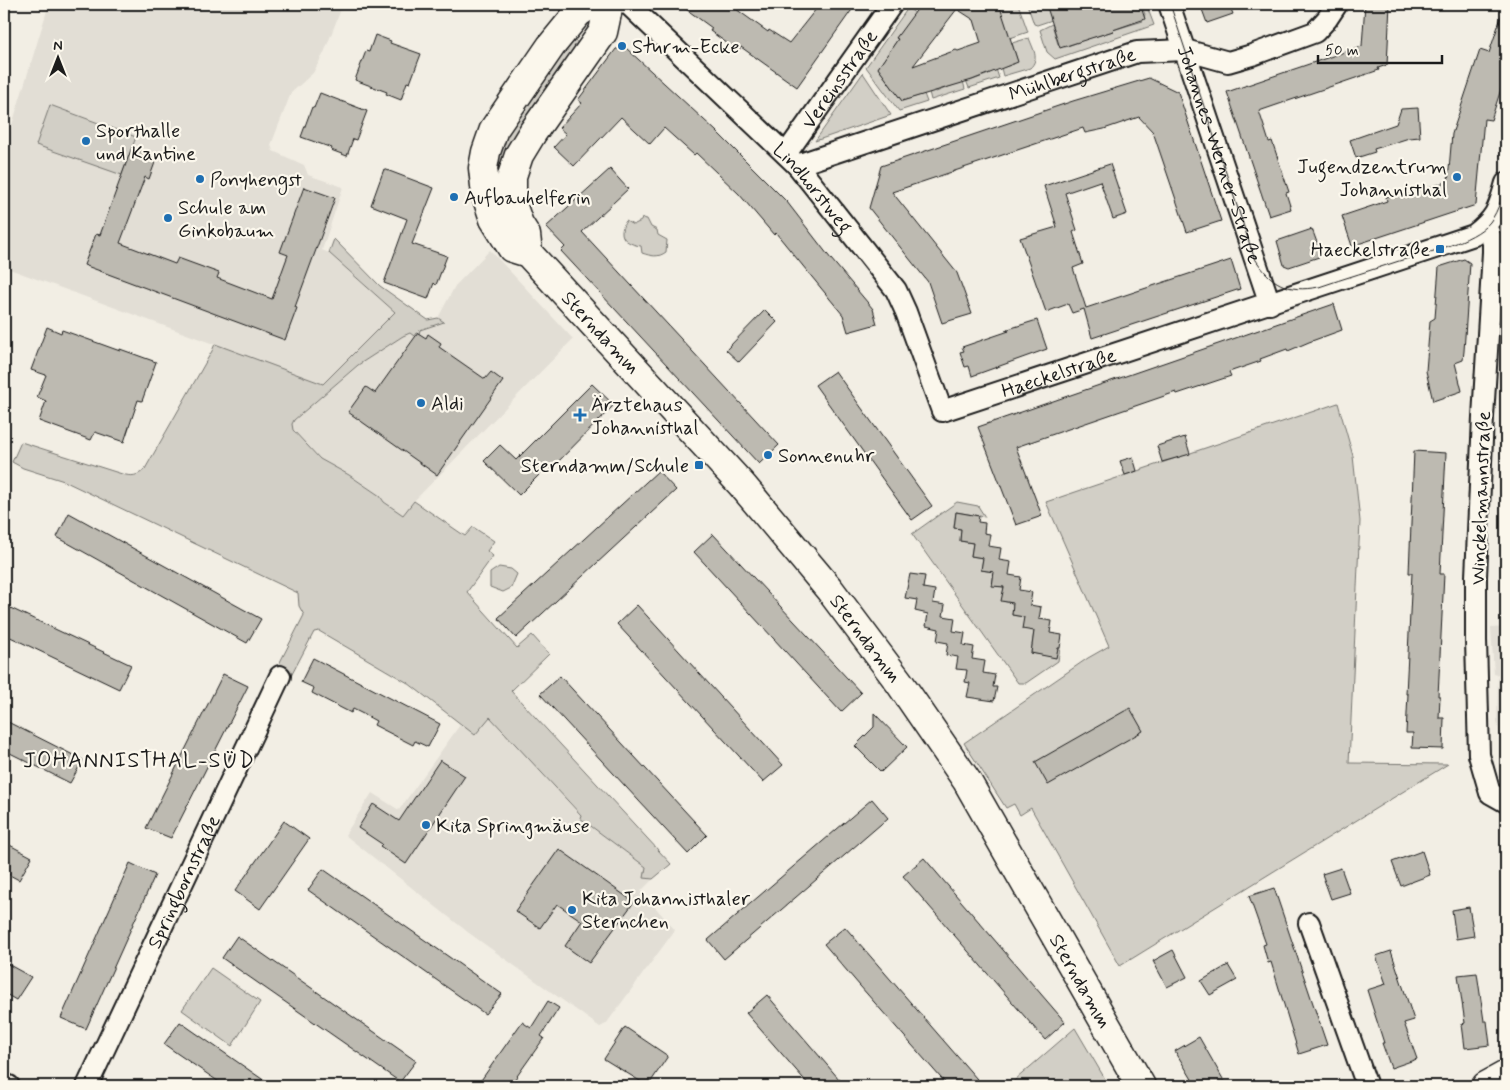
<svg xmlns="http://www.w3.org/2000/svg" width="1510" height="1090" viewBox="0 0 1510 1090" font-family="Mynerve,sans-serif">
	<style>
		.built { fill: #e2ded5 }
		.green { fill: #d2cfc6; stroke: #777671 }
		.building { fill: #bdbab1; stroke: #1c1c1c; fill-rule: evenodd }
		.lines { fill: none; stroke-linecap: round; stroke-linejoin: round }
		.street-casing { stroke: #1c1c1c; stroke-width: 24 }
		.secondary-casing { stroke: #1c1c1c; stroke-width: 31 }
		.street { stroke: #fbf7ec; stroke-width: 20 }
		.secondary { stroke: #fbf7ec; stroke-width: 28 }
		.tram { stroke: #1c1c1c; stroke-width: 1 }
		.poi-dot { fill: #1f6fb2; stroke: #fbf7ec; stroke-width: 2 }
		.labels { text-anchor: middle; stroke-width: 4.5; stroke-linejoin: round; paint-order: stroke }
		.poi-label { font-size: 20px; fill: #1c1c1c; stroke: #fbf7ec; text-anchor: start }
		.street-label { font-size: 20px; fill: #1c1c1c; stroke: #fbf7ec }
		.quarter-label { font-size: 22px; letter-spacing: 1px; fill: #1c1c1c; stroke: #fbf7ec }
	</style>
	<rect width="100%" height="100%" fill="#f2eee4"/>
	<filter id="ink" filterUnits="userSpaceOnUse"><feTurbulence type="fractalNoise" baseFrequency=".02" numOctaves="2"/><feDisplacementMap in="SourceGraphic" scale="10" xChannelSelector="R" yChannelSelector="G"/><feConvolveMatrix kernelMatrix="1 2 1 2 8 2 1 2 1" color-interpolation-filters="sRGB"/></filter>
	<g filter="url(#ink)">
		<!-- built -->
		<g class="built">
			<polygon points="49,4 343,4 324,53 313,73 291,93 271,145 273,151 304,165 308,175 343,187 322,250 329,253 395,312 323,384 4,267 4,151"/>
			<polygon points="490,250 573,339 414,501 404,516 384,502 380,496 349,475 320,459 293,430 292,424 294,420 358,365 403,336 444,322 438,318 455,286"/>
			<polygon points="1506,627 1506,768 1497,721 1498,675 1494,674 1491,628"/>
			<polygon points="492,710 539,770 581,816 580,818 646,867 648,879 653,879 641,891 675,930 606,1024 600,1027 469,933 345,835 372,793 399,810 462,722"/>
		</g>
		<!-- green -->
		<g class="green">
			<polygon points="998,4 1018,4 1028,32 1010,38"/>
			<polygon points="1027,4 1046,4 1052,20 1037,25 1034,24"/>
			<polygon points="1140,4 1146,4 1154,25 1055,59 1047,52 1040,30 1052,24 1058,44 1065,47 1094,36 1094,37 1113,31 1113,30 1143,21 1145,14"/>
			<polygon points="908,8 916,14 896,38 898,39 878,68 902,101 924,94 927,102 899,111 866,67"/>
			<polygon points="569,37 583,46 505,203 490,164 496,139"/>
			<path d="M 1029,38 C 1033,49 1040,59 1030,68 L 1003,76 L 1001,68 L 1014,64 L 1017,60 L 1012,43 Z"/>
			<polygon points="996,69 999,78 969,88 966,80 969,79 970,81 989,74 989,72"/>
			<polygon points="863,73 891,115 815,141"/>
			<polygon points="963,81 965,89 931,100 929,92 935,90 936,92"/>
			<polygon points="50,105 136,137 122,175 36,145"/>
			<path d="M 642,218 L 647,219 L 651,227 L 657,230 L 658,235 L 667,240 L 666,252 C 658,258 651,256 642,253 L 641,246 C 626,244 616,236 626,221 L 633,225 L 641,221 Z"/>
			<path d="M 334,239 L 380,286 L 428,320 L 438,318 L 444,322 L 420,330 L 419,334 L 416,333 L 414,336 L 410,333 L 403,336 L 358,365 L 294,420 L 292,424 L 293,430 L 320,459 L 349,475 L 380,496 L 384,502 L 403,515 L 414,501 L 465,536 L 473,527 L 494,541 L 487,551 L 493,556 L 467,592 L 517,648 L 532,635 L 549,654 L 511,691 L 671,864 L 653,879 L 644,878 L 646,867 L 580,818 L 581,815 L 490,717 L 475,735 L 408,683 L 319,631 L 314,632 L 290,678 L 276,670 L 304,615 L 299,606 L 298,593 L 64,481 L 23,468 L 12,462 L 21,442 L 122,474 C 132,477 138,476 145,469 L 212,351 L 215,344 L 323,384 L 395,312 L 329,253 Z"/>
			<polygon points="1338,403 1353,456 1360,521 1349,763 1448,764 1120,966 1031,808 1020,815 1014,804 1006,808 964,743 1088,658 1109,646 1046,502"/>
			<polygon points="957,502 978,506 985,517 956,512 954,528 961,529 960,541 973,543 971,556 983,558 981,570 994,572 992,585 1004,587 1002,601 1013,603 1012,615 1024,617 1034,631 1031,653 1056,657 1058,648 1060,648 1058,661 1026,683 1018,683 912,534"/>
			<polygon points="499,567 511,569 517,574 511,588 503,592 490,587 490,573"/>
			<polygon points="211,968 260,1002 232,1046 182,1010"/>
			<polygon points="1075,1028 1108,1084 1105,1086 1008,1086"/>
		</g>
		<!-- building -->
		<g class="building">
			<polygon points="679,4 729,4 768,32 769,30 789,43 820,4 856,4 797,87 741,47 738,51 710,31 712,28"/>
			<path d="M 921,4 L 999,4 L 1018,62 L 972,80 L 902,101 L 878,68 L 898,39 L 896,38 ZM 957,9 L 974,20 L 981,43 L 958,51 L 956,50 L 913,66 Z"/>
			<polygon points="1046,4 1140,4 1145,19 1113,30 1113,31 1060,48"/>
			<polygon points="1200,4 1229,4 1233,14 1207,23"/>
			<polygon points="1365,4 1390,4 1387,65 1378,68 1379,70 1259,111 1269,142 1272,141 1289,192 1286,193 1291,209 1269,216 1227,92 1362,46"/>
			<polygon points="1504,8 1506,9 1506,74 1491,120 1484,119 1476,205 1352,246 1342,216 1387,201 1386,197 1400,193 1401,197 1448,181 1452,134 1480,50 1489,53"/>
			<polygon points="375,35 391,41 390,43 421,54 410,83 407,82 401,100 386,94 387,92 355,80 366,51 369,52"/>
			<polygon points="626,48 716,131 787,202 831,259 873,309 877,324 848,332 843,315 776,233 774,235 739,194 696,153 694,155 664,128 650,144 621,117 574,166 554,147 566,134 559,128 582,103 578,100 616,49"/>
			<polygon points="1149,78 1178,92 1221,221 1187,232 1153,132 1139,117 1104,129 1085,133 1083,128 892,192 957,273 972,314 942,323 928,282 869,208 881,166 1073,101"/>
			<polygon points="320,93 367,111 356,140 353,139 347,156 331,150 332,148 301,137 312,107 314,108"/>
			<polygon points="1418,108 1420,137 1409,138 1374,149 1375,152 1356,158 1350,140 1396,124 1401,109"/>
			<polygon points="132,147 157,157 149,179 145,177 120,243 175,264 178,258 219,273 217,278 272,299 288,255 280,252 304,187 335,198 295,307 297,308 285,340 84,265 96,234 100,235"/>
			<polygon points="1110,164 1127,214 1113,219 1100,181 1065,193 1077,230 1073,232 1083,264 1073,268 1086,308 1231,260 1240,289 1092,338 1084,309 1072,313 1068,304 1046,312 1020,238 1057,227 1044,186"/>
			<polygon points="384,169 434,188 412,244 447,256 436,285 434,283 428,299 384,283 407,219 371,205"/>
			<polygon points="610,169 628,189 582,232 779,445 759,464 561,251 565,247 546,227"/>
			<polygon points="1312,229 1322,256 1289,267 1284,265 1277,241"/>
			<polygon points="1464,259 1470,263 1464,351 1463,360 1455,363 1462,391 1433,401 1426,371 1430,321 1435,318 1439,267"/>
			<polygon points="1334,304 1342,330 1309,342 1288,351 1287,349 1260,359 1261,361 1229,372 1231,376 1177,394 1176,392 1016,447 1042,516 1016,525 978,427"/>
			<polygon points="765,310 777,322 739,362 726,350"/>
			<polygon points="1037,320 1047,349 972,376 969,366 965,367 960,352 964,351 962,347 1009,331 1005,330"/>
			<polygon points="47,327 61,333 62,330 120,351 120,349 156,362 142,401 138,400 124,442 95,432 91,440 39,421 46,401 37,397 46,375 31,370"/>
			<polygon points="418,333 426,338 428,334 441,343 439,347 485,379 491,372 503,381 437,475 348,412 366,387 375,393"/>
			<polygon points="835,371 932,506 912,520 815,385"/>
			<polygon points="592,384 614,405 549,471 546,468 519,495 484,461 500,445 516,460"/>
			<polygon points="1185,437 1190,454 1162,462 1157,446"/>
			<polygon points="1414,451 1446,453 1440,574 1444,574 1438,696 1440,696 1439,718 1444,718 1443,749 1412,748 1413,733 1406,733 1408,694 1406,694 1412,573 1409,573"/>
			<polygon points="1133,457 1137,471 1125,475 1120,461"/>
			<polygon points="658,471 676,490 516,638 498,618"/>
			<polygon points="956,512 979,516 978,522 985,523 984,533 990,534 988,546 1001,548 999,560 1011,562 1009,575 1021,577 1019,590 1032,592 1030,605 1041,607 1039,619 1052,621 1050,633 1062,635 1060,648 1058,648 1056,658 1031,653 1034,631 1022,629 1024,617 1012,615 1013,603 1001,601 1004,587 992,586 994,572 981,570 983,558 971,556 973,543 960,541 961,529 954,528"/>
			<polygon points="69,513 261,619 247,643 57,537"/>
			<polygon points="713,534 861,693 841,712 694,552"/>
			<polygon points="910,574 925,576 923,588 935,590 933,603 945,605 943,616 955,618 953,631 965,633 963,645 974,647 972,659 985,661 983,673 995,675 993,687 997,687 994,701 967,697 970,683 965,682 967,670 956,669 958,657 946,655 948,643 937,641 939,629 926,626 928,614 915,611 917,600 905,598"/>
			<polygon points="4,605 131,665 119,689 4,634"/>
			<polygon points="637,605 783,765 763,782 617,624"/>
			<polygon points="313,658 440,724 428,747 415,741 413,745 374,725 376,721 365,715 353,709 351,713 312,693 314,688 301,682"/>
			<polygon points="223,674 248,686 171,838 146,828"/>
			<polygon points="560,676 707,835 688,854 540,694"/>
			<polygon points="1130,708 1143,731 1048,785 1035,762"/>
			<polygon points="874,713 907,747 881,772 855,746 874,727"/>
			<polygon points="4,720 83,760 70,783 4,750"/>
			<polygon points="440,760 465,776 406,864 380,846 382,844 358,828 373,804 399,821"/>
			<polygon points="872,799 888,818 724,959 708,940"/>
			<polygon points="284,821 309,839 260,909 235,891"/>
			<polygon points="4,842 32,857 19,880 4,872"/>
			<polygon points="559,849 634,902 589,963 565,946 582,921 557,904 540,928 515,911"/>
			<polygon points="1422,851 1430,875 1401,886 1392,862"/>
			<polygon points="924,858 1065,1022 1045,1040 903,876"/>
			<polygon points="130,863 155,875 86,1029 61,1018"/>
			<polygon points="1341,868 1350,893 1331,899 1322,874"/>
			<polygon points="323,869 502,994 485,1014 308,890"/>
			<polygon points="1274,888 1327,1045 1299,1054 1271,962 1268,963 1263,945 1266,944 1249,896"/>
			<polygon points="1469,907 1474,936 1456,939 1452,910"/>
			<polygon points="845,927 983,1086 948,1086 860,986 824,944"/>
			<polygon points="237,936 416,1061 400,1082 222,958"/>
			<polygon points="1173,950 1187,977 1167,987 1153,961"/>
			<polygon points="1391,951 1414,1020 1404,1023 1417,1059 1391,1068 1382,1043 1384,1043 1367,990 1386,984 1376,956"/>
			<polygon points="4,962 31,977 16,1000 4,993"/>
			<polygon points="1228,965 1237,980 1210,995 1201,981"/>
			<polygon points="1477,973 1484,1021 1487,1021 1490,1045 1465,1048 1462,1024 1465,1023 1458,975"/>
			<polygon points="767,995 845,1086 810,1086 746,1013"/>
			<polygon points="548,1001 559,1008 541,1036 544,1038 510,1086 477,1086 522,1022 531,1028"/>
			<polygon points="180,1022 272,1086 225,1086 178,1054 164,1044"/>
			<polygon points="625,1027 668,1056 648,1086 604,1059"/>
			<polygon points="1199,1037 1227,1086 1196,1086 1175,1051"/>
		</g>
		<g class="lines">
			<!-- street casing -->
			<g class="street-casing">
				<g id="street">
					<path id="s1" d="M 628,4 L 797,165 L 896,290 L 906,312 L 942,411 L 1474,235 C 1497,217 1498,210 1506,183"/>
					<polyline points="1169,4 1270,304"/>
					<path id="s2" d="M 786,154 L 892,4"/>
					<path id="s3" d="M 797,165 L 1137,52 L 1185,50 L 1228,62 L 1252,55 L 1315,32 L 1327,19 L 1337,4"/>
					<polyline points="1486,226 1493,242 1493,252 1483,417 1476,577 1476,640 1479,755 1490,793 1506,802"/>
					<polyline points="1309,923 1367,1086"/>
					<polyline points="4,1084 9,1086"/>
					<path id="s4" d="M 87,1086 L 280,676"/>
				</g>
			</g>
			<!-- secondary casing -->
			<g class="secondary-casing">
				<g id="secondary">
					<path id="s5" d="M 591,4 L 578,13 L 551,46 L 494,129 L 486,152 L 483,168 L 486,195 L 494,219 L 512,248 L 528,253 L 742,485 L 830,590 L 899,682 L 967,781 L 1141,1086"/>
					<polyline points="528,253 526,235 519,224 512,204 512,176 519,155 533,132 603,32 609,4"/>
					<polyline points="1486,1086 1506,1075"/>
				</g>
			</g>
			<!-- street -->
			<use href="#street" class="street"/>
			<!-- secondary -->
			<use href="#secondary" class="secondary"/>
			<!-- tram -->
			<path class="tram" id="s6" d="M 1170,4 L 1254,257 C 1271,284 1287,293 1319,287 C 1345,278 1372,270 1399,261 C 1423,254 1474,242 1490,222 C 1499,210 1503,194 1506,180"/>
		</g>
	</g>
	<!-- markers -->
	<g class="poi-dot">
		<circle cx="622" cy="46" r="5"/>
		<circle cx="86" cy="141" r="5"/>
		<circle cx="1457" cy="177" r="5"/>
		<circle cx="200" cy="179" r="5"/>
		<circle cx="454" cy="197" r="5"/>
		<circle cx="168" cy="218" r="5"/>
		<rect x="1435" y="244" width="10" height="10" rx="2.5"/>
		<circle cx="421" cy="403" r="5"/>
		<path d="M577.5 407.5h5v5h5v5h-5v5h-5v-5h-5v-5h5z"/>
		<circle cx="768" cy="455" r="5"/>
		<rect x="694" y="460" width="10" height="10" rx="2.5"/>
		<circle cx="426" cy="825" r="5"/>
		<circle cx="572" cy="910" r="5"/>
	</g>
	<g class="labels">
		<!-- poi labels -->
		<g class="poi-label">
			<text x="632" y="53">Sturm-Ecke</text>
			<text x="96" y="137">Sporthalle<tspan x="96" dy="23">und Kantine</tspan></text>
			<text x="1447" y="173" text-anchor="end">Jugendzentrum<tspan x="1447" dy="23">Johannisthal</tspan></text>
			<text x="210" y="186">Ponyhengst</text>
			<text x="464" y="204">Aufbauhelferin</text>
			<text x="178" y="214">Schule am<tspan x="178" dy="23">Ginkobaum</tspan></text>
			<text x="1430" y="256" text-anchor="end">Haeckelstraße</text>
			<text x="431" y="410">Aldi</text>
			<text x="591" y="411">Ärztehaus<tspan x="591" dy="23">Johannisthal</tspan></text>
			<text x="778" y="462">Sonnenuhr</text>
			<text x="689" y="472" text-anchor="end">Sterndamm/Schule</text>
			<text x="436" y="832">Kita Springmäuse</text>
			<text x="582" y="905">Kita Johannisthaler<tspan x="582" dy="23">Sternchen</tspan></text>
		</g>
		<!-- street labels -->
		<g class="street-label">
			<text dy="7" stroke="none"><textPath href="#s3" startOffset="290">Mühlbergstraße</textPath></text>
			<text dy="7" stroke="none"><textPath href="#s2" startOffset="92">Vereinsstraße</textPath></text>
			<text dy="7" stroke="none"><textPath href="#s6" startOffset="158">Johannes-Werner-Straße</textPath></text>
			<text dy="7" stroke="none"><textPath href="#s1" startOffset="261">Lindhorstweg</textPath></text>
			<text dy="7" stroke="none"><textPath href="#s5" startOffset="411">Sterndamm</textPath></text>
			<text dy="7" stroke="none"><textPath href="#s1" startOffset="645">Haeckelstraße</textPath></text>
			<text transform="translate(1480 498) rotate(-88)" y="7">Winckelmannstraße</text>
			<text dy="7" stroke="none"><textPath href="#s5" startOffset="816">Sterndamm</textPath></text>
			<text dy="7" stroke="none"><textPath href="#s4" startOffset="226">Springbornstraße</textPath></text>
			<text dy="7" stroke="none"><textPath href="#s5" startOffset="1221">Sterndamm</textPath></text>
		</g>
		<!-- quarter labels -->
		<g class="quarter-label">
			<text x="139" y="767">JOHANNISTHAL-SÜD</text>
		</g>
	</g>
	<!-- margin -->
	<rect width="1510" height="1090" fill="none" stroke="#fbf7ec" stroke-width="20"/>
	<rect x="10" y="10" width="1490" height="1070" fill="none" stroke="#1c1c1c" stroke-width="2" filter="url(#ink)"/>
	<!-- north arrow -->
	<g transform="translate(58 58)" stroke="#fbf7ec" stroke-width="4" paint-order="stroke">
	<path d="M0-4L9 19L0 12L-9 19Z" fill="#1c1c1c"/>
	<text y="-8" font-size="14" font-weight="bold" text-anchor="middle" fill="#1c1c1c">N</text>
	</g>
	<!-- scale -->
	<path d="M1318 55v8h124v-8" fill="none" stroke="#1c1c1c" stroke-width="2.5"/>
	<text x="1325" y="55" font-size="15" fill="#1c1c1c" stroke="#fbf7ec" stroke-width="4" paint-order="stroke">50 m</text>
</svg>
